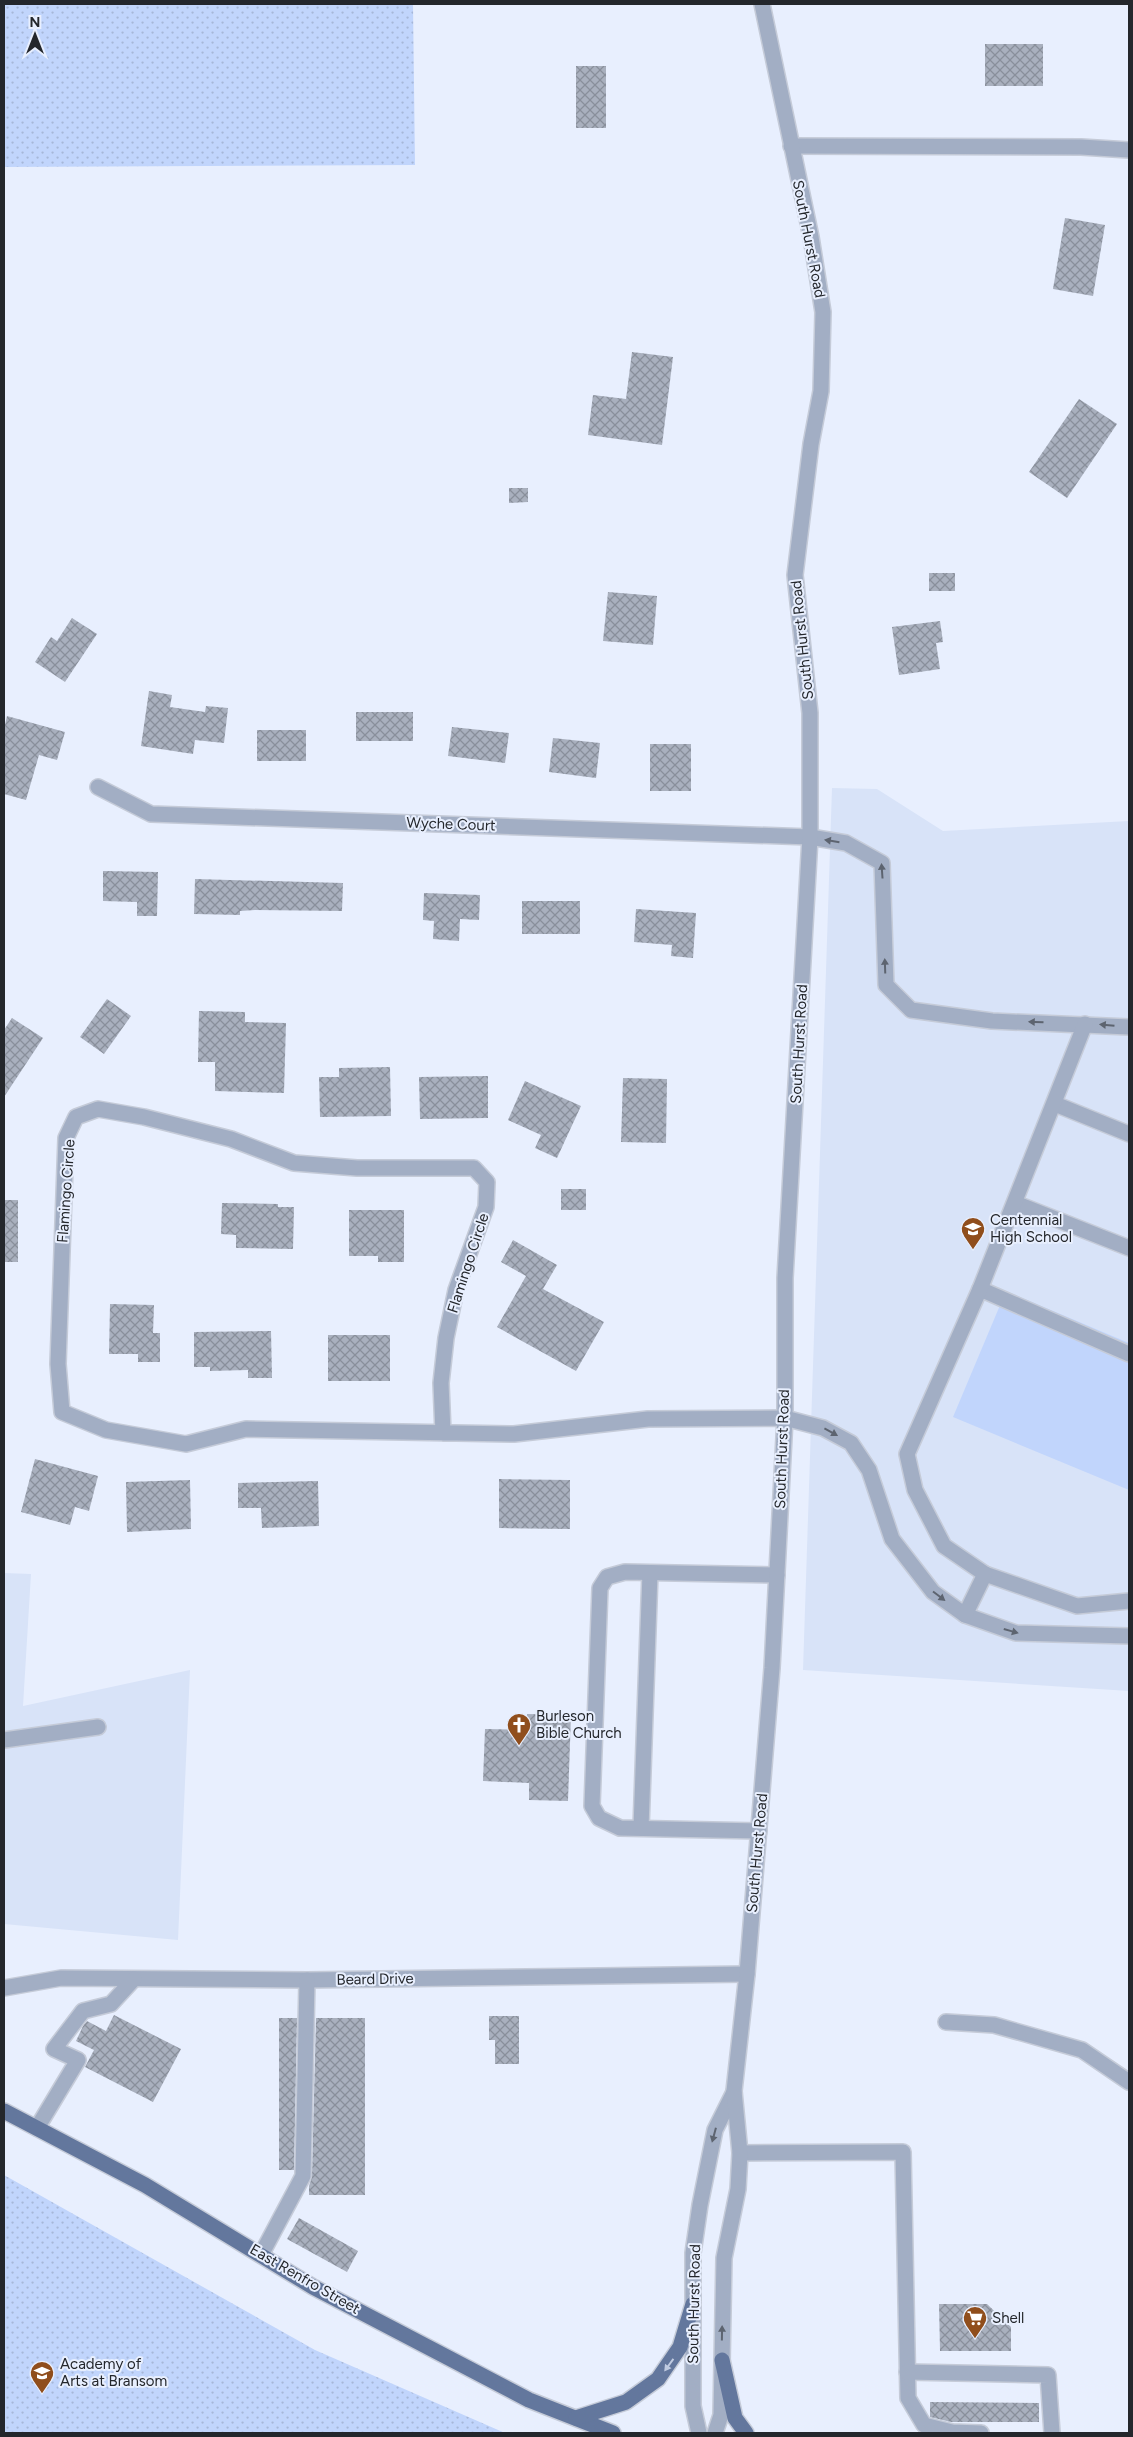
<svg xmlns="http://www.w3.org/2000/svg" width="1133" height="2437" viewBox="0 0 1133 2437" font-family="Figtree,sans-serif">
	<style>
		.built { fill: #d8e3f8 }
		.grass { fill: url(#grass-dots) }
		.garden { fill: #c1d5fc }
		.building { fill: url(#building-cross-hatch) }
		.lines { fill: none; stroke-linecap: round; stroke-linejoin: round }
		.minor-casing { stroke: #c5cbd8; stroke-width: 18 }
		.major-casing { stroke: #c5cbd8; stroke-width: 18 }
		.minor { stroke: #a2aec4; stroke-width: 15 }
		.major { stroke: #63779d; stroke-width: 15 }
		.oneway { fill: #5d6470 }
		.oneway2 { fill: #c0cbe1 }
		.labels { text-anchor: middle; stroke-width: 4; stroke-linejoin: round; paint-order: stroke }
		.street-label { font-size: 15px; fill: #24272c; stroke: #e8effe }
		.poi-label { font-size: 15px; fill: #24272c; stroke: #e8effe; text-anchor: start }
	</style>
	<defs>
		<pattern id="grass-dots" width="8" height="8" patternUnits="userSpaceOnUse" patternTransform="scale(1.25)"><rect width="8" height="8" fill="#c1d5fc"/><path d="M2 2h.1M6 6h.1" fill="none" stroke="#a6b7d8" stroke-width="1.8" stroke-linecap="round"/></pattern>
		<pattern id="building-cross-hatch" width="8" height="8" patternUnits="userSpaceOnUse" patternTransform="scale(1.25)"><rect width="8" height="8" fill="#a9b0be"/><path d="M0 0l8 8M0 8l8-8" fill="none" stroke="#898f9b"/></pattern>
	</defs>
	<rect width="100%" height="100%" fill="#e8effe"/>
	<!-- built -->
	<g class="built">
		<polygon points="832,788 877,789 943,831 1129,821 1129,1691 803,1670"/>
		<polygon points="4,1573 31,1574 23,1706 190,1670 178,1940 4,1924"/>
	</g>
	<!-- grass -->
	<g class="grass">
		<polygon points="4,4 413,4 415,165 4,167"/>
		<polygon points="4,2175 315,2350 505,2433 4,2433"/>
	</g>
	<!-- garden -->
	<polygon class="garden" points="1006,1291 1129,1343 1129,1490 953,1417"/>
	<!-- building -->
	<g class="building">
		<rect x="985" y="44" width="58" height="42"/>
		<rect x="576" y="66" width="30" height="62"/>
		<polygon points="1065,218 1105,225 1093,296 1053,289"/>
		<polygon points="632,352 673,357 662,445 588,435 593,395 626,399"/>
		<polygon points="1079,399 1117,424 1067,498 1029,472"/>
		<polygon points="509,488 528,488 528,502 509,503"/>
		<rect x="929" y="573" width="26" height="18"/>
		<polygon points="608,592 657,596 653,645 603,641"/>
		<polygon points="72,618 97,634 65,682 35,662 51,637 57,641"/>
		<polygon points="940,621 943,642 936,643 940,669 899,675 892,627"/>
		<polygon points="149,691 172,695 170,707 205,712 206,706 228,708 224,743 195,740 193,754 141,746"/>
		<rect x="356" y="712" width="57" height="29"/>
		<polygon points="7,716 65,732 57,760 39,755 26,800 4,794 4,729"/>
		<polygon points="452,727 509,733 505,763 448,756"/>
		<rect x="257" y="730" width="49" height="31"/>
		<polygon points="553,738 600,743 596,778 549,772"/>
		<rect x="650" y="744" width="41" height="47"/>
		<polygon points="103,871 158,872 157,916 137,916 137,902 103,901"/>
		<polygon points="195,879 343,883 342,911 255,910 240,911 240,915 194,914"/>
		<polygon points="424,893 480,895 479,920 460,919 459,941 433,939 434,921 423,920"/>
		<rect x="522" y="901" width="58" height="33"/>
		<polygon points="636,909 696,913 693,958 671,956 672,945 634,942"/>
		<polygon points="107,999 131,1016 104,1054 80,1037"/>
		<polygon points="199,1011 245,1012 245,1022 286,1023 284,1093 215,1091 215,1062 198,1062"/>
		<polygon points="12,1018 43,1038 4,1097 4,1030"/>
		<polygon points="390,1067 391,1116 320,1117 319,1077 339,1077 339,1068"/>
		<polygon points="488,1076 488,1118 420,1119 419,1077"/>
		<polygon points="623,1078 667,1079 666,1143 621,1142"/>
		<polygon points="525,1081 581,1106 557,1158 535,1148 541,1135 508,1120"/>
		<rect x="561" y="1189" width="25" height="21"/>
		<rect x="4" y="1200" width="14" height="62"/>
		<polygon points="222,1203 278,1204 278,1207 294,1207 293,1249 236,1248 236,1235 221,1234"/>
		<polygon points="349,1210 404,1210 404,1262 378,1262 378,1256 349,1256"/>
		<polygon points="513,1240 557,1265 543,1289 604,1322 576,1371 497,1327 526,1276 501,1262"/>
		<polygon points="110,1304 154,1305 153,1333 160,1333 160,1362 138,1362 138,1354 109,1354"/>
		<polygon points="271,1331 272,1378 248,1378 248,1370 210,1371 210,1367 194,1367 194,1332"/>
		<rect x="328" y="1335" width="62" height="46"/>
		<polygon points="35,1459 98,1476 89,1511 75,1507 70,1525 21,1512"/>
		<polygon points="499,1479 570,1480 570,1529 499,1528"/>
		<polygon points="190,1480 191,1529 127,1532 126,1482"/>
		<polygon points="318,1481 319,1526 262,1528 261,1508 238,1508 238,1483"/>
		<polygon points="527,1714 571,1715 568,1801 529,1800 529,1783 483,1781 485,1729 527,1730"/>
		<polygon points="114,2015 181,2049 153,2102 85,2067 94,2050 76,2041 83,2026 87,2021 106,2031"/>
		<polygon points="489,2016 519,2016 519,2064 495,2064 495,2040 489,2040"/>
		<polygon points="279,2018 297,2018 294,2170 279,2170"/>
		<polygon points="316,2018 365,2018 365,2195 309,2195 309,2186 312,2176"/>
		<polygon points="299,2218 358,2251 347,2272 287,2239"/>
		<polygon points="939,2304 987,2304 1011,2327 1011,2351 940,2351"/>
		<polygon points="930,2402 1039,2403 1039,2422 951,2422 930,2417"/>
	</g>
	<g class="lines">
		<!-- minor casing -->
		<g class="minor-casing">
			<g id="minor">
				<polyline points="791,146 1081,147 1129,150"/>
				<polyline points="98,787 151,814 810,837 846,843 882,863 886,985 911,1010 992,1021 1129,1027"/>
				<polyline points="1055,1104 1129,1134"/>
				<polyline points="1015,1203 1129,1248"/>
				<polyline points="980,1289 1129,1354"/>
				<polyline points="443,1433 441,1383 446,1338 456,1290 486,1207 487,1182 474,1168 357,1168 294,1163 231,1139 144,1117 98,1109 76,1117 66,1138 58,1364 62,1412 106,1430 186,1444 246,1429 514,1434 648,1419 785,1418 823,1428 851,1443 869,1470 892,1539 933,1592 965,1615 1016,1633 1129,1636"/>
				<polyline points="985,1574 1077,1606 1129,1601"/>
				<polyline points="965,1615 985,1574 944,1546 915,1490 907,1454 980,1289 1085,1024"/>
				<polyline points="4,1740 98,1727"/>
				<polyline points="641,1828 650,1573"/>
				<polyline points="759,1831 620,1828 599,1818 592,1806 600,1588 607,1577 625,1572 777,1575"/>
				<polyline points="4,1988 61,1978 307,1980 747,1974"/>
				<polyline points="946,2022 994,2025 1082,2050 1129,2082"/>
				<polyline points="37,2128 78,2060 54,2049 83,2011 111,2004 134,1979"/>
				<polyline points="740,2153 903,2152 908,2398 924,2425 952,2432 981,2433"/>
				<polyline points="261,2255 303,2176 307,1980"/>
				<polyline points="907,2372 1048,2375 1052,2433"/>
				<polyline points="699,2433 693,2406 693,2253 700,2205 715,2130 734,2092"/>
				<polyline points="715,2433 721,2415 724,2258 738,2189 740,2153 734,2091 747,1974 772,1668 785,1418 785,1278 810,837 810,713 795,575 811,444 821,391 823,312 811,237 762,4"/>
			</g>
		</g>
		<!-- major casing -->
		<g class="major-casing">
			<g id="major">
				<polyline points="4,2111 145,2185 313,2287 529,2400 613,2433"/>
				<polyline points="722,2360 735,2418 746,2433"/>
				<polyline points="576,2418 626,2402 658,2379 680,2347 693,2304"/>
			</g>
		</g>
		<!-- minor -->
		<use href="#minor" class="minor"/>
		<!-- major -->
		<use href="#major" class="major"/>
	</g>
	<!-- one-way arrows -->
	<defs><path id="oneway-solid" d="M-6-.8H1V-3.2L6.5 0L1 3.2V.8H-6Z" transform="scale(1.25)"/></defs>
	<g class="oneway">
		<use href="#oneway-solid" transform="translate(832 841) rotate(-171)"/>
		<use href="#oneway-solid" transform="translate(882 871) rotate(-94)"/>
		<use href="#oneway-solid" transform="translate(885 966) rotate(-92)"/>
		<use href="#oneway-solid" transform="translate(1036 1022) rotate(-178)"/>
		<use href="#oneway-solid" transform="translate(1107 1025) rotate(-175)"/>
		<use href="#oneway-solid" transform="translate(831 1432) rotate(29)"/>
		<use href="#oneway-solid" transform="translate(939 1596) rotate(37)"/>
		<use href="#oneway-solid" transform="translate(1011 1631) rotate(16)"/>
		<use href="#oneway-solid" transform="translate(714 2135) rotate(105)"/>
		<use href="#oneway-solid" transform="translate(722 2333) rotate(-89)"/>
	</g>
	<use class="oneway2" href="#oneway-solid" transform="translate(669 2365) rotate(126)"/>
	<!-- icons -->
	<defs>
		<g id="school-pin" transform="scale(1.25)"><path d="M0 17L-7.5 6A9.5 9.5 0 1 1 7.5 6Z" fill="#904e1c" stroke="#e8effe"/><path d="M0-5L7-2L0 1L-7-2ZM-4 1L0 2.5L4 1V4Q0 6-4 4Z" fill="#fff"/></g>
		<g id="church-pin" transform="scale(1.25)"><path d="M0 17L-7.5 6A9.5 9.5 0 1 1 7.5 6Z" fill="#904e1c" stroke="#e8effe"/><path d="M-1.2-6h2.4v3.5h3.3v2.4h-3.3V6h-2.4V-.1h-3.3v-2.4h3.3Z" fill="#fff"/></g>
		<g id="supermarket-pin" transform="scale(1.25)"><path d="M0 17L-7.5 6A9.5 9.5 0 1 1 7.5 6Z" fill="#904e1c" stroke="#e8effe"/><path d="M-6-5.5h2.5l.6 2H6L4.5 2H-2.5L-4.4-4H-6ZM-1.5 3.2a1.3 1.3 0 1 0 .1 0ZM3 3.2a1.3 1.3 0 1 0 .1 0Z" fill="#fff"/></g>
	</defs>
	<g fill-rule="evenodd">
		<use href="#school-pin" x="973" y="1229"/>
		<use href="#church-pin" x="519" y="1725"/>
		<use href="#supermarket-pin" x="975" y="2318"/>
		<use href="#school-pin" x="42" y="2373"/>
	</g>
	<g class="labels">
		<!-- street labels -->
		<g class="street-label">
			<text transform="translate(809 239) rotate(79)" y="5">South Hurst Road</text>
			<text transform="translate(802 640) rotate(-96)" y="5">South Hurst Road</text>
			<text transform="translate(451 824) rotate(2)" y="5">Wyche Court</text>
			<text transform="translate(799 1044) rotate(-87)" y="5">South Hurst Road</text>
			<text transform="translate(66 1191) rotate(-86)" y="5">Flamingo Circle</text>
			<text transform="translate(468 1263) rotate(-72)" y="5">Flamingo Circle</text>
			<text transform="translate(782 1449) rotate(-88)" y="5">South Hurst Road</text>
			<text transform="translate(757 1853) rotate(-85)" y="5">South Hurst Road</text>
			<text transform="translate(375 1979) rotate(-1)" y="5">Beard Drive</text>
			<text transform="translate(305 2279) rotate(30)" y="5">East Renfro Street</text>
			<text transform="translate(694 2304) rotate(-89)" y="5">South Hurst Road</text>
		</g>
		<!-- poi labels -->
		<g class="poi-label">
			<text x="990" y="1225">Centennial<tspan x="990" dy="17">High School</tspan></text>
			<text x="536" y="1721">Burleson<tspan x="536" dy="17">Bible Church</tspan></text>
			<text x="992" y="2323">Shell</text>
			<text x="60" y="2369">Academy of<tspan x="60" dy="17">Arts at Bransom</tspan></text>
		</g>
	</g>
	<!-- border -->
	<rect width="1133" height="2437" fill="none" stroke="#24272c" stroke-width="10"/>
	<!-- north arrow -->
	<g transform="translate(35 35)" stroke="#e8effe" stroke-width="4" paint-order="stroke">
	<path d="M0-4L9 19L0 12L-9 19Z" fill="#24272c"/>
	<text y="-8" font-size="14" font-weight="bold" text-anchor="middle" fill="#24272c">N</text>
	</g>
</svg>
